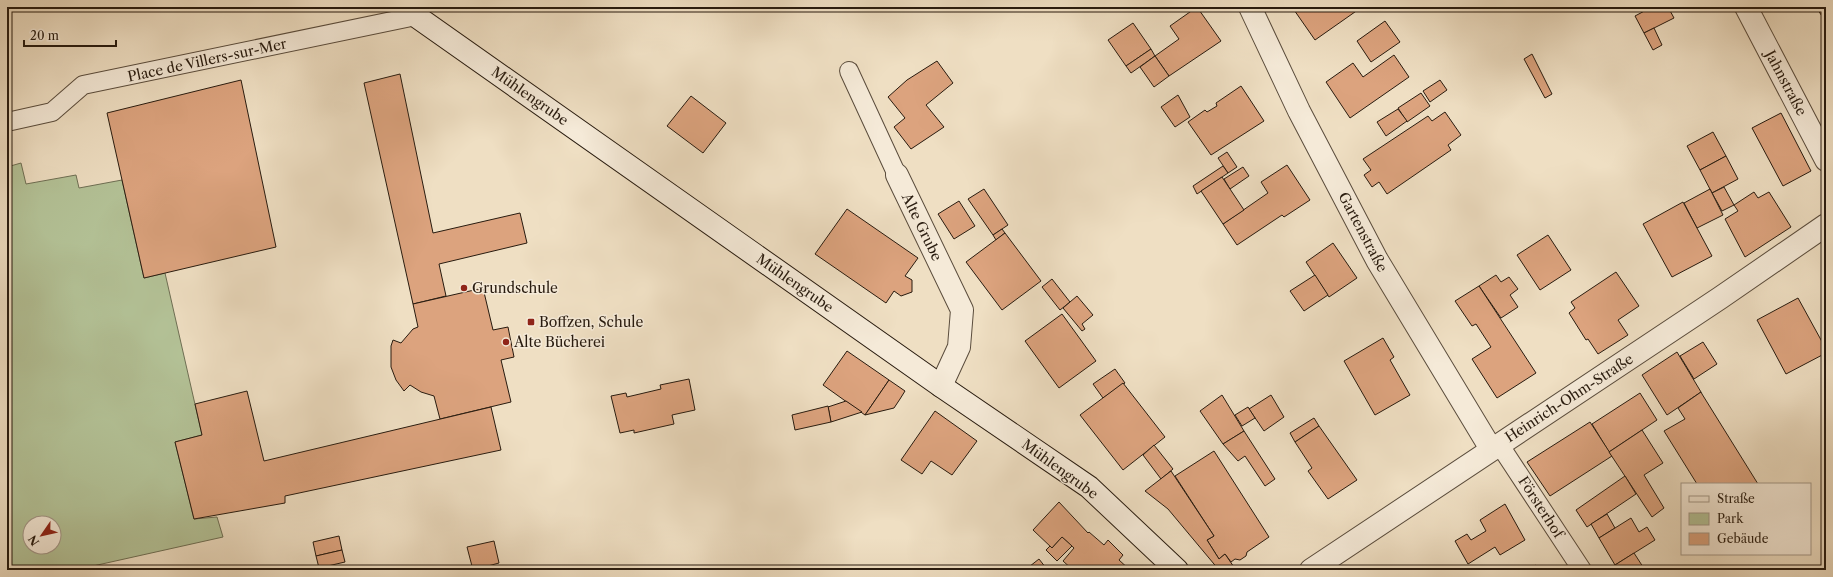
<svg xmlns="http://www.w3.org/2000/svg" width="1833" height="577" viewBox="0 0 1833 577" font-family="'Libre Caslon Text',serif">
	<style>
		.green { fill: #b4c398; stroke: #6e6f54; fill-rule: evenodd }
		.building { fill: #dca37e; stroke: #281b0f }
		.lines { fill: none; stroke-linecap: round; stroke-linejoin: round }
		.lane-casing { stroke: #5a4c3c; stroke-width: 20 }
		.street-casing { stroke: #5a4c3c; stroke-width: 24 }
		.secondary-casing { stroke: #281b0f; stroke-width: 24 }
		.lane { stroke: #f5ead8; stroke-width: 18 }
		.street { stroke: #f5ead8; stroke-width: 22 }
		.secondary { stroke: #f5ead8; stroke-width: 22 }
		.poi-dot { fill: #8f2418; stroke: #f5ead8; stroke-width: 1.5 }
		.labels { text-anchor: middle; stroke-width: 3; stroke-linejoin: round; paint-order: stroke }
		.street-label { font-size: 14px; fill: #281b0f; stroke: #f5ead8 }
		.poi-label { font-size: 14px; fill: #281b0f; stroke: #f5ead8; text-anchor: start }
	</style>
	<rect width="100%" height="100%" fill="#efdfc3"/>
	<filter id="stains"><feTurbulence type="fractalNoise" baseFrequency=".005" numOctaves="4"/><feColorMatrix values="0 0 0 0 .2 0 0 0 0 .09 0 0 0 0 .02 0 0 0 .5 -.17"/></filter>
	<radialGradient id="worn" r=".72"><stop offset=".6" stop-color="#630" stop-opacity="0"/><stop offset="1" stop-color="#630" stop-opacity=".3"/></radialGradient>
	<!-- green -->
	<path class="green" d="M 21,163 L 26,184 L 76,175 L 79,188 L 122,180 L 144,278 L 165,273 L 202,435 L 175,442 L 194,519 L 217,517 L 223,537 L 75,570 L 7,570 L 7,167 ZM 30,523 L 54,523 L 54,547 L 30,547 Z"/>
	<!-- building -->
	<g class="building">
		<polygon points="1197,7 1221,41 1169,76 1155,56 1179,39 1170,26"/>
		<polygon points="1292,7 1362,7 1315,40"/>
		<polygon points="1652,7 1668,7 1674,18 1644,33 1635,16"/>
		<polygon points="1822,7 1826,7 1825,21 1818,10"/>
		<polygon points="1385,21 1400,42 1371,62 1357,41"/>
		<polygon points="1133,23 1151,49 1126,66 1108,40"/>
		<polygon points="1654,28 1662,45 1653,50 1644,33"/>
		<polygon points="1151,49 1155,56 1131,73 1126,66"/>
		<polygon points="1532,54 1552,94 1545,98 1524,59"/>
		<polygon points="1394,55 1409,77 1350,118 1326,82 1353,63 1363,77"/>
		<polygon points="1155,56 1169,76 1154,87 1140,67"/>
		<polygon points="937,61 953,83 926,105 944,127 911,149 894,127 905,118 888,97 907,80"/>
		<polygon points="400,74 433,233 520,213 527,243 439,264 446,296 413,304 364,83"/>
		<polygon points="241,80 276,247 144,278 107,113"/>
		<polygon points="1440,80 1447,90 1430,102 1423,91"/>
		<polygon points="1241,86 1264,121 1211,155 1188,122 1205,110 1207,112 1217,106 1216,103"/>
		<polygon points="1421,93 1430,106 1407,122 1398,108"/>
		<polygon points="1178,95 1190,117 1175,127 1161,107"/>
		<polygon points="691,96 726,123 703,153 667,126"/>
		<polygon points="1398,109 1407,121 1386,136 1377,122"/>
		<polygon points="1445,112 1461,135 1448,145 1451,150 1387,194 1379,182 1372,187 1364,175 1371,170 1363,159 1428,116 1432,121"/>
		<polygon points="1781,113 1811,171 1783,186 1752,128"/>
		<polygon points="1713,132 1726,156 1700,170 1687,146"/>
		<polygon points="1227,152 1237,167 1228,173 1218,158"/>
		<polygon points="1726,156 1738,179 1712,193 1700,170"/>
		<polygon points="1287,165 1310,200 1284,217 1282,215 1237,245 1223,224 1268,193 1261,182"/>
		<polygon points="1223,166 1228,173 1197,194 1193,186"/>
		<polygon points="1243,167 1249,176 1230,189 1224,179"/>
		<polygon points="1222,177 1244,210 1223,224 1201,191"/>
		<polygon points="1724,187 1734,205 1722,211 1712,193"/>
		<polygon points="984,189 1008,225 993,235 968,199"/>
		<polygon points="1710,189 1723,215 1697,228 1684,203"/>
		<polygon points="1754,192 1758,198 1769,192 1791,227 1745,257 1725,219 1738,211 1734,205"/>
		<polygon points="959,201 975,226 954,239 938,214"/>
		<polygon points="1683,202 1712,256 1672,277 1643,224"/>
		<polygon points="847,209 918,258 905,276 912,280 912,292 901,296 894,291 886,303 815,254"/>
		<polygon points="1002,229 1005,233 996,240 993,235"/>
		<polygon points="1005,233 1041,281 1002,310 966,262"/>
		<polygon points="1548,235 1571,270 1540,290 1517,255"/>
		<polygon points="1333,243 1357,278 1329,297 1306,262"/>
		<polygon points="1616,272 1639,306 1618,320 1628,335 1598,354 1588,339 1586,340 1569,313 1575,308 1571,302"/>
		<polygon points="1315,275 1328,295 1304,311 1290,291"/>
		<polygon points="1496,275 1501,282 1509,277 1518,289 1510,295 1518,307 1501,318 1479,286"/>
		<polygon points="1052,279 1070,302 1060,310 1042,287"/>
		<polygon points="1479,286 1536,373 1497,398 1472,359 1491,347 1476,324 1472,326 1455,301"/>
		<polygon points="483,288 493,330 508,327 514,357 501,360 511,402 440,419 434,396 421,392 410,385 404,391 396,380 391,367 391,346 393,340 401,343 413,329 418,327 413,304"/>
		<polygon points="1077,296 1093,315 1082,324 1085,329 1082,331 1063,308"/>
		<polygon points="1798,298 1826,349 1826,353 1786,374 1757,320"/>
		<polygon points="1062,314 1096,361 1059,388 1025,341"/>
		<polygon points="1383,338 1394,357 1390,360 1410,395 1375,415 1344,361"/>
		<polygon points="1703,342 1717,364 1694,379 1680,356"/>
		<polygon points="847,351 889,380 865,415 823,385"/>
		<polygon points="1677,352 1701,392 1667,415 1642,375"/>
		<polygon points="1115,369 1125,383 1103,398 1093,384"/>
		<polygon points="689,379 695,410 672,415 674,424 634,433 634,430 620,433 611,396 626,393 627,397 661,389 660,385"/>
		<polygon points="889,380 905,391 900,399 894,408 865,415"/>
		<polygon points="1123,383 1165,437 1123,470 1080,415"/>
		<polygon points="247,391 264,461 491,407 501,450 285,496 285,503 194,519 175,442 202,435 195,404"/>
		<polygon points="1701,392 1702,394 1758,484 1697,484 1664,431 1685,419 1678,408"/>
		<polygon points="1640,393 1657,420 1609,452 1592,424"/>
		<polygon points="1222,395 1244,431 1223,444 1200,411"/>
		<polygon points="1271,395 1284,417 1264,431 1249,409"/>
		<polygon points="846,401 862,412 831,422 828,407"/>
		<polygon points="828,406 831,422 795,430 792,415"/>
		<polygon points="1248,407 1255,418 1242,426 1235,415"/>
		<polygon points="935,411 977,441 952,475 931,461 922,474 901,460"/>
		<polygon points="1314,418 1319,426 1295,442 1290,433"/>
		<polygon points="1590,422 1612,456 1550,496 1527,462"/>
		<polygon points="1319,426 1357,480 1328,499 1308,471 1312,468 1295,442"/>
		<polygon points="1642,430 1663,463 1644,475 1664,508 1652,517 1609,452"/>
		<polygon points="1244,431 1275,479 1265,486 1245,456 1238,461 1223,444"/>
		<polygon points="1154,445 1173,469 1161,479 1143,455"/>
		<polygon points="1214,451 1269,537 1247,552 1246,556 1240,560 1235,559 1231,562 1225,554 1219,559 1207,540 1214,536 1175,476"/>
		<polygon points="1171,471 1214,536 1207,540 1219,559 1225,554 1236,570 1219,570 1168,509 1145,491"/>
		<polygon points="1625,476 1636,494 1587,527 1576,510"/>
		<polygon points="1059,502 1088,533 1089,532 1104,545 1108,540 1123,555 1119,560 1130,570 1073,570 1063,561 1074,548 1062,537 1052,548 1033,530"/>
		<polygon points="1505,504 1525,540 1500,555 1495,547 1468,564 1455,541 1467,534 1471,540 1486,531 1480,520"/>
		<polygon points="1607,514 1615,528 1599,538 1591,524"/>
		<polygon points="1631,518 1639,532 1647,527 1655,540 1615,565 1599,538"/>
		<polygon points="1826,525 1826,535 1822,527"/>
		<polygon points="339,536 342,550 316,556 313,542"/>
		<polygon points="1062,537 1072,546 1057,561 1046,550 1050,546 1052,548"/>
		<polygon points="494,541 499,563 473,570 467,547"/>
		<polygon points="342,550 345,562 319,568 316,556"/>
		<polygon points="1634,553 1645,570 1606,570 1615,565"/>
		<polygon points="1039,559 1046,568 1044,570 1025,570"/>
		<polygon points="1536,565 1539,570 1529,570"/>
	</g>
	<g class="lines">
		<!-- lane casing -->
		<g class="lane-casing">
			<g id="lane">
				<polyline points="849,71 897,175"/>
				<polyline points="7,122 52,112 83,85 416,16"/>
				<polyline points="1499,444 1582,570"/>
			</g>
		</g>
		<!-- street casing -->
		<g class="street-casing">
			<g id="street">
				<polyline points="1250,7 1299,111 1377,260 1491,449"/>
				<polyline points="1746,7 1826,160"/>
				<polyline points="897,175 962,310 959,347 941,386"/>
				<polyline points="1311,570 1720,298 1826,225"/>
			</g>
		</g>
		<!-- secondary casing -->
		<g class="secondary-casing">
			<polyline id="secondary" points="403,7 941,386 1089,487 1177,570"/>
		</g>
		<!-- lane -->
		<use href="#lane" class="lane"/>
		<!-- street -->
		<use href="#street" class="street"/>
		<!-- secondary -->
		<use href="#secondary" class="secondary"/>
	</g>
	<!-- markers -->
	<g class="poi-dot">
		<circle cx="464" cy="288" r="4"/>
		<rect x="527" y="318" width="8" height="8" rx="2"/>
		<circle cx="506" cy="342" r="4"/>
	</g>
	<g class="labels">
		<!-- street labels -->
		<g class="street-label">
			<text transform="translate(207 60) rotate(-12)" y="5">Place de Villers-sur-Mer</text>
			<text transform="translate(1786 83) rotate(62)" y="5">Jahnstraße</text>
			<text transform="translate(530 96) rotate(35)" y="5">Mühlengrube</text>
			<text transform="translate(922 227) rotate(64)" y="5">Alte Grube</text>
			<text transform="translate(1363 232) rotate(62)" y="5">Gartenstraße</text>
			<text transform="translate(795 283) rotate(35)" y="5">Mühlengrube</text>
			<text transform="translate(1569 398) rotate(-33)" y="5">Heinrich-Ohm-Straße</text>
			<text transform="translate(1060 469) rotate(36)" y="5">Mühlengrube</text>
			<text transform="translate(1541 507) rotate(57)" y="5">Försterhof</text>
		</g>
		<!-- poi labels -->
		<g class="poi-label">
			<text x="472" y="293">Grundschule</text>
			<text x="539" y="327">Boffzen, Schule</text>
			<text x="514" y="347">Alte Bücherei</text>
		</g>
	</g>
	<!-- margin -->
	<rect width="1833" height="577" fill="none" stroke="#efdfc3" stroke-width="24"/>
	<rect x="8" y="8" width="1817" height="561" fill="none" stroke="#281b0f" stroke-width="2"/>
	<rect x="12" y="12" width="1809" height="553" fill="none" stroke="#281b0f"/>
	<!-- legend -->
	<rect x="1681" y="483" width="130" height="72" fill="#f5ead8" stroke="#a39788"/>
	<rect x="1689" y="496" width="20" height="6" fill="#f5ead8" stroke="#a39788"/>
	<text x="1717" y="503" font-size="12" fill="#281b0f">Straße</text>
	<rect x="1689" y="513" width="20" height="12" fill="#b4c398" stroke="#a39788"/>
	<text x="1717" y="523" font-size="12" fill="#281b0f">Park</text>
	<rect x="1689" y="533" width="20" height="12" fill="#dca37e" stroke="#a39788"/>
	<text x="1717" y="543" font-size="12" fill="#281b0f">Gebäude</text>
	<!-- north arrow -->
	<g transform="translate(42 535) rotate(236)"><circle r="19" fill="#f5ead8" stroke="#a39788"/>
	<path d="M0-3L7 15L0 10L-7 15Z" fill="#8f2418"/>
	<text y="-6" font-size="11" font-weight="bold" text-anchor="middle" fill="#281b0f">N</text>
	</g>
	<!-- scale -->
	<path d="M24 40v6h92v-6" fill="none" stroke="#281b0f" stroke-width="2"/>
	<text x="30" y="40" font-size="12" fill="#281b0f" stroke="#f5ead8" stroke-width="3" paint-order="stroke">20 m</text>
	<rect width="100%" height="100%" filter="url(#stains)"/>
	<rect width="100%" height="100%" fill="url(#worn)"/>
</svg>
